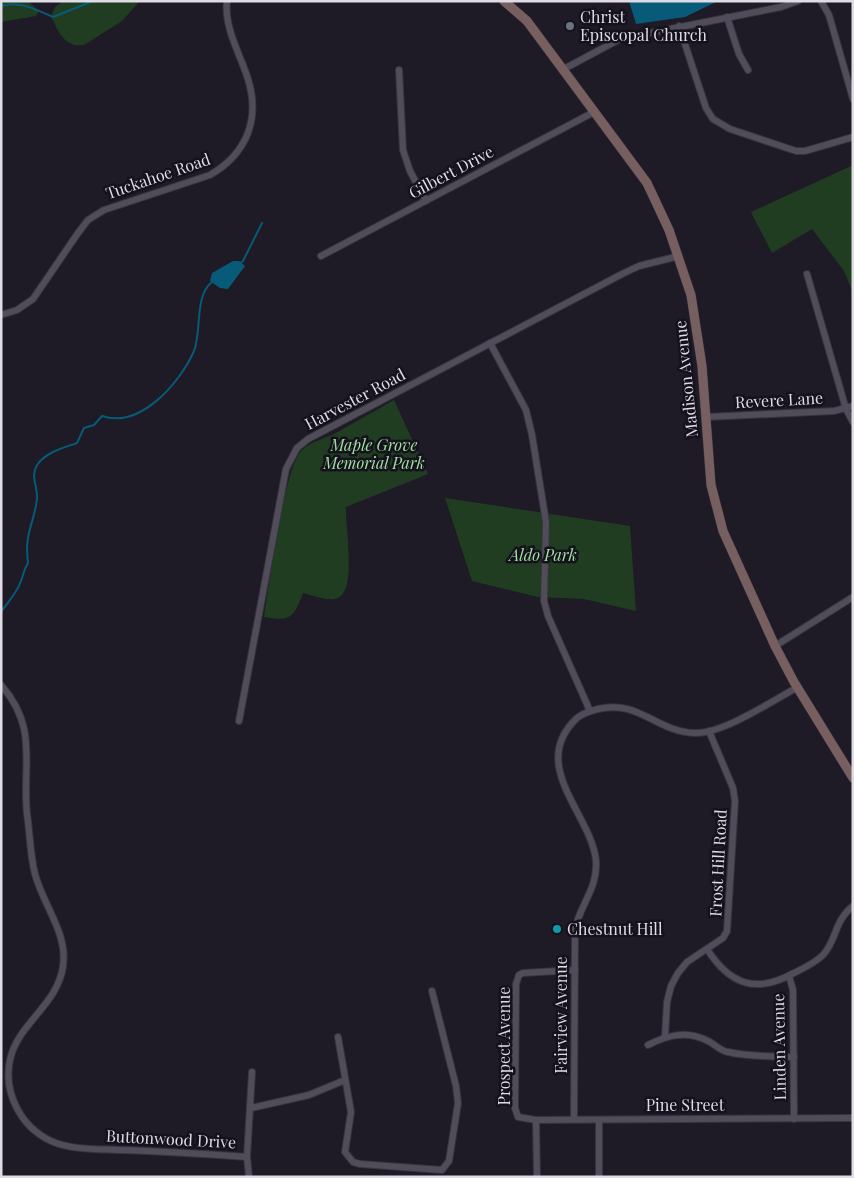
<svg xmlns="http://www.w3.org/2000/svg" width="854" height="1178" viewBox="0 0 854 1178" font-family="'Playfair Display',serif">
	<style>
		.green { fill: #203d21 }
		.water { fill: #075b79 }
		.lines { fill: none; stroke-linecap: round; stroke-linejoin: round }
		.stream { stroke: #075b79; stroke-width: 2 }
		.street-casing { stroke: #37343e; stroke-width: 8 }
		.secondary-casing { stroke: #37343e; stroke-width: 10 }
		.street { stroke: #514c5a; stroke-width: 6 }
		.secondary { stroke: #775f5f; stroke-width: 9 }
		.worship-dot { fill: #6b7280; stroke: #15111d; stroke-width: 2 }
		.culture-dot { fill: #0f9aa8; stroke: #15111d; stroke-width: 2 }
		.labels { text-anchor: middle; stroke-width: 5; stroke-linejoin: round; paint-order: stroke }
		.poi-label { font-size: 16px; fill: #dfdce5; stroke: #15111d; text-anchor: start }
		.street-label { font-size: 16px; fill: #dfdce5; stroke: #15111d }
		.park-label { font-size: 16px; font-style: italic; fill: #9ee29e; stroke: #15111d }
	</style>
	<rect width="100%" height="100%" fill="#1e1a26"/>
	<!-- green -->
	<g class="green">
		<polygon points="1,1 28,1 39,11 36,16 1,22"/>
		<path d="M 63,1 L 140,1 L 122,21 L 84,45 C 64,48 58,31 51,16 L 55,7 Z"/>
		<polygon points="853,165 853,293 844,271 812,229 772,253 751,212"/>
		<path d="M 394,400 L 428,474 L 346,507 C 345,526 357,590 338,598 C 328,602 313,595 303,593 C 294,617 291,622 264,617 C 269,586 284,470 301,451 C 309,442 324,439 334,434 C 354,423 374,411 394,400 Z"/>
		<polygon points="445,498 630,526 636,611 584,599 538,597 472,581"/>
	</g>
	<!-- water -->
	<g class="water">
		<polygon points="629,1 718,1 685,17 636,24"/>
		<polygon points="233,261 239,261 245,266 228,289 220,288 210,281 212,273"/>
	</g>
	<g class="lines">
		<!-- stream -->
		<g class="stream">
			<path d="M 1,6 C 18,0 37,10 53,17 L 93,1"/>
			<polyline points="239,264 243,261 262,223"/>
			<path d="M 1,612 C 8,602 17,593 21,581 C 24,573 23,571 28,563 C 24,533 34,524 37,499 C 38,486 30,477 37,465 C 46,452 63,448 77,443 L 84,428 L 94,425 L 102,416 C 140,429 180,383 194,351 C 202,331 194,296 212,282"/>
		</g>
		<!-- street casing -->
		<g class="street-casing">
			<g id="street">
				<polyline points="821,1 829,15 853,99"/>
				<polyline points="727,17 739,54 748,70"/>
				<polyline points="679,26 706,108 713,119 730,129 796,151 805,151 853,137"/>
				<polyline points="399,70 403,150 410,171 426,201"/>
				<polyline points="562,70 620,39 781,7 798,1"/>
				<polyline points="321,256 594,112"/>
				<polyline points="807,274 846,409 853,422"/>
				<path d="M 1,315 L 17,310 L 33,299 L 78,233 L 88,220 L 104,210 L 210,175 C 248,153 261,117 247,76 C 239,52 224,27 227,1"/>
				<polyline points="490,343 526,410 532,435 546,522 544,601 548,616 590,711"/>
				<polyline points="706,417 834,411 853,406"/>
				<polyline points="775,646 853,597"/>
				<path d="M 1,685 C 39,728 22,764 27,814 C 30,833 30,855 35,874 C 43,905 68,933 63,966 C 58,1005 17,1024 10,1060 C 3,1093 21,1127 51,1141 C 71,1150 97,1149 119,1150 C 161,1151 204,1154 247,1157"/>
				<polyline points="239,721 286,469 297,448 308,439 624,273 639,266 679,256"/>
				<path d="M 707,949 C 730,985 756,994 794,973 C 804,968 815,963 823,955 C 837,940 834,921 853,906"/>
				<polyline points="575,970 523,973 519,975 516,984 515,1108 518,1117 536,1120 853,1118"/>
				<polyline points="789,976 793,990 794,1119"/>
				<polyline points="665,1036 667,1002 671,986 678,973 687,962 723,938 727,931 735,801 733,788 709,731"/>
				<polyline points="338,1037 351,1112 345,1152 353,1162 360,1164 442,1170 449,1161 458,1103 456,1086 432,991"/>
				<path d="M 648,1045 C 668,1035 687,1030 708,1041 C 715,1044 720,1051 728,1052 C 750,1057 773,1056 794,1057"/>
				<polyline points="251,1108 309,1095 345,1080"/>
				<path d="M 574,1119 L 575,929 C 580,905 598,888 596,861 C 592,815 527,765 577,718 C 583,713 591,711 598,709 C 639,699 656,732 695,733 C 723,734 772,701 798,687"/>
				<polyline points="536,1120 537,1177"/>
				<polyline points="249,1177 247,1157 252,1072"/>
				<polyline points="599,1177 599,1120"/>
			</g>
		</g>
		<!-- secondary casing -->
		<g class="secondary-casing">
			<polyline id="secondary" points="504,1 527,21 647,183 669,230 691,295 702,366 711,485 723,531 775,646 794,682 853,778"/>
		</g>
		<!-- street -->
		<use href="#street" class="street"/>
		<!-- secondary -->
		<use href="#secondary" class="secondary"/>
	</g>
	<!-- markers -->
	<circle class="worship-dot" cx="570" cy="26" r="5"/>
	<circle class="culture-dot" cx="557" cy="929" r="5"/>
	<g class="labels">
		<!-- poi labels -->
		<g class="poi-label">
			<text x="580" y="23">Christ<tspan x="580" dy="18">Episcopal Church</tspan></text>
			<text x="567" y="935">Chestnut Hill</text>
		</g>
		<!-- street labels -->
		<g class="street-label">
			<text transform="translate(451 172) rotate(-28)" y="6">Gilbert Drive</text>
			<text transform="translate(158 176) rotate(-19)" y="6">Tuckahoe Road</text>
			<text transform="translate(686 379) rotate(-96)" y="6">Madison Avenue</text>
			<text transform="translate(355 399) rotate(-28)" y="6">Harvester Road</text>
			<text transform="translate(779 400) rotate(-3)" y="6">Revere Lane</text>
			<text transform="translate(718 863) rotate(-87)" y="6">Frost Hill Road</text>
			<text transform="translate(561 1015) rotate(-90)" y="6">Fairview Avenue</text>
			<text transform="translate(504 1046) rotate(-90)" y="6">Prospect Avenue</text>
			<text transform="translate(779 1047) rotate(-91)" y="6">Linden Avenue</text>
			<text x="685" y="1111">Pine Street</text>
			<text transform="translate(171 1139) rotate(3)" y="6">Buttonwood Drive</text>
		</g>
		<!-- park labels -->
		<g class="park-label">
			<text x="374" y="451">Maple Grove<tspan x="374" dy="18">Memorial Park</tspan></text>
			<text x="543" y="561">Aldo Park</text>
		</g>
	</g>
	<!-- border -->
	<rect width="854" height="1178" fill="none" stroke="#dfdce5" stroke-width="5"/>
</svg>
